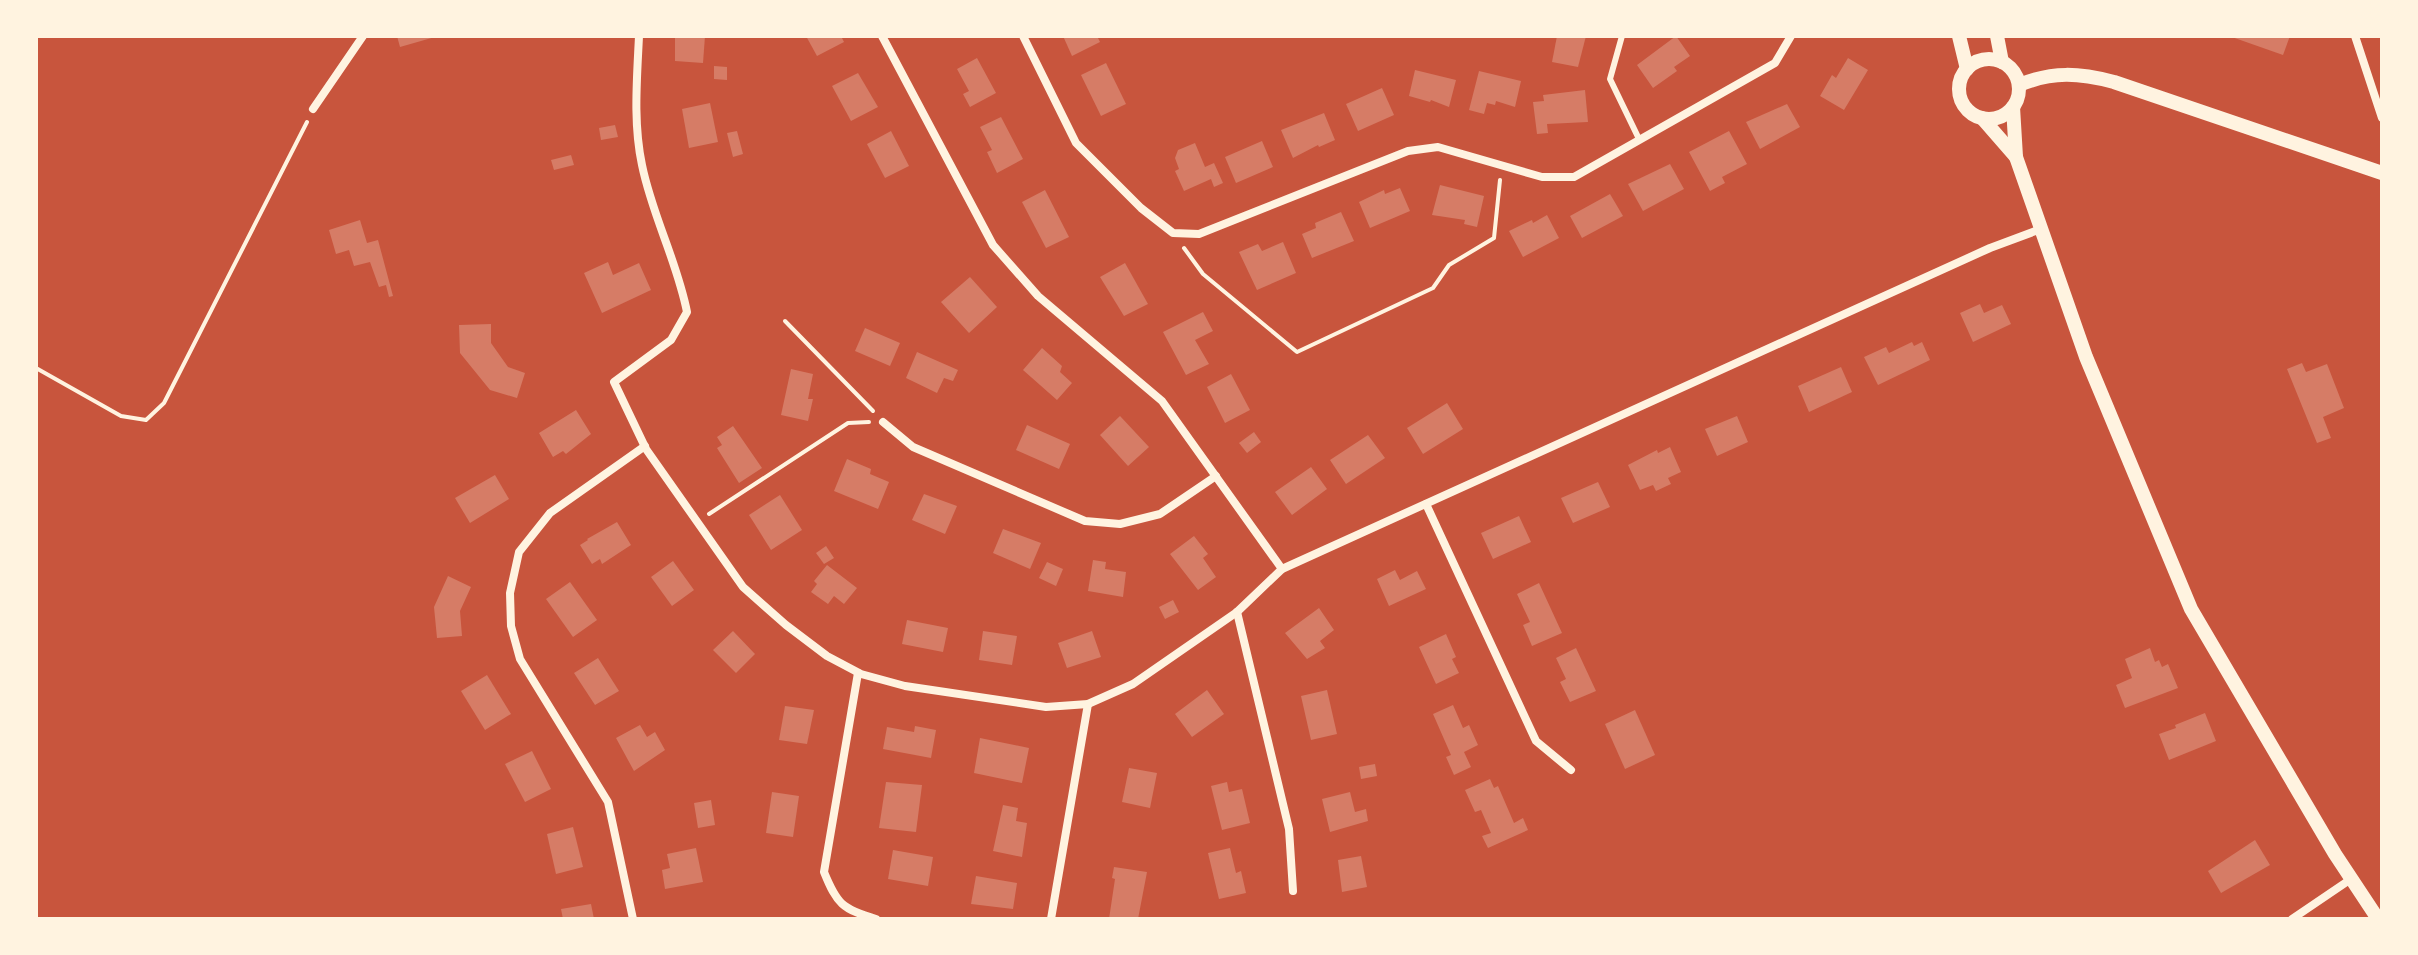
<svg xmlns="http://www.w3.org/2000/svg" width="2418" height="955" viewBox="0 0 2418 955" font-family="'Libre Baskerville',serif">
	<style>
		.building { fill: #d67c66 }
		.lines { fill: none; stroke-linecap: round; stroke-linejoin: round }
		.path { stroke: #fff3e0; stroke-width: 4 }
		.service { stroke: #fff3e0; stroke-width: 6 }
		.minor { stroke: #fff3e0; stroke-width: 8 }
		.tertiary { stroke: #fff3e0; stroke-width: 14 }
	</style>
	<rect width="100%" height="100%" fill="#c8553d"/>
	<!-- building -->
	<g class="building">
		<polygon points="397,36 435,36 435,37 400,47"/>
		<polygon points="675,36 705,36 703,63 675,61"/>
		<polygon points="806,36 841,36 844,42 817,56"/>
		<polygon points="1063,36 1097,36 1100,42 1072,56"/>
		<polygon points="1557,36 1586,36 1578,67 1552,62"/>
		<polygon points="1676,36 1690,56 1674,67 1677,71 1653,88 1637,65"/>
		<polygon points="2229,36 2290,36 2283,55"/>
		<polygon points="977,58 996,93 970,107 963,94 969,91 957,69"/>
		<polygon points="1848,58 1868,70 1844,110 1820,96 1832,75 1836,78"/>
		<polygon points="1106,63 1126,104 1101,116 1081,75"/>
		<polygon points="714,66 727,67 727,80 714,79"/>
		<polygon points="1415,70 1456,80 1449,107 1431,100 1430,102 1409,96"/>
		<polygon points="1479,71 1521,81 1515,107 1496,101 1495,105 1487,103 1484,114 1469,110"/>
		<polygon points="858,73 878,107 851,121 832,86"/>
		<polygon points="1382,88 1394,115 1358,131 1346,104"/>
		<polygon points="1585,90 1588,122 1547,124 1548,133 1537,134 1533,102 1544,101 1543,95"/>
		<polygon points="710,103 718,142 689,148 682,109"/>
		<polygon points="1787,104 1800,127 1760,149 1746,122"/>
		<polygon points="1324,113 1335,140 1319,147 1318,145 1293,158 1281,130"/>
		<polygon points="1001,117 1023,159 997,173 987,152 992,150 980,127"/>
		<polygon points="615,125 618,137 601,140 599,128"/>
		<polygon points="737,131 743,154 733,157 727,133"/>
		<polygon points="891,131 909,166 885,178 867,144"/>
		<polygon points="1729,131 1747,164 1722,177 1725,183 1710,191 1689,152"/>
		<polygon points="1262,141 1273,167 1236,183 1225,157"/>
		<polygon points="1195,143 1205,167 1214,163 1223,183 1214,187 1211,179 1184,191 1175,171 1179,169 1175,158 1178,150"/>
		<polygon points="571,155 574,165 554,170 551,160"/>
		<polygon points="1670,164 1684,189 1643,211 1628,184"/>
		<polygon points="1440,185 1484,196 1477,227 1464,224 1465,220 1432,215"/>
		<polygon points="1400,188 1410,211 1370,228 1359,202 1384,190 1385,194"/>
		<polygon points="1045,190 1069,237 1046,248 1022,202"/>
		<polygon points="1610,194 1623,216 1582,238 1570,216"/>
		<polygon points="1341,212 1354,241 1312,258 1302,234 1316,228 1315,223"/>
		<polygon points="1547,215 1559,238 1523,257 1509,231 1532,220 1533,223"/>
		<polygon points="360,220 367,243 378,240 393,296 389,297 386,285 379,287 370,262 354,266 349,250 336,254 329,230"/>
		<polygon points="1283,242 1296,273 1257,290 1239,252 1258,244 1262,251"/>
		<polygon points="608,262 613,275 639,263 651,290 602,313 584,273"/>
		<polygon points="1125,263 1148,304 1124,316 1100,277"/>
		<polygon points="970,277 997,307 969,333 941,302"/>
		<polygon points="1980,304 1984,313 2002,305 2011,324 1973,342 1960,313"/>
		<polygon points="1203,312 1213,331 1195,340 1209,364 1186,375 1163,332"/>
		<polygon points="491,324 491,343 508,367 525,373 517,398 490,390 460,353 459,325"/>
		<polygon points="865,328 900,343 890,366 855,351"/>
		<polygon points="1912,342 1914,346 1922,342 1930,360 1878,385 1864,357 1886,347 1889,353"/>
		<polygon points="1042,348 1062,366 1060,372 1072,383 1057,400 1023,370"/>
		<polygon points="917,352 958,370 953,381 944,378 937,393 906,378"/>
		<polygon points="2302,363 2306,372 2327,364 2344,408 2323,417 2331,438 2317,443 2287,369"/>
		<polygon points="1841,367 1852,392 1809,412 1798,386"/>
		<polygon points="791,369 813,374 808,399 813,399 808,421 781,415"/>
		<polygon points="1231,374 1250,410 1225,423 1207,387"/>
		<polygon points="1447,403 1463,429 1423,454 1407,428"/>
		<polygon points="576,410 591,434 566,454 563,451 553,457 539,433"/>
		<polygon points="1120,416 1149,447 1128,466 1100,435"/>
		<polygon points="1737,416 1748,442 1717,456 1705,429"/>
		<polygon points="1027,425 1070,444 1059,469 1016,450"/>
		<polygon points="733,426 762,468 739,483 717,448 722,445 717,437"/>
		<polygon points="1254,432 1261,442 1247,453 1239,443"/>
		<polygon points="1368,435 1385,458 1346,484 1330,460"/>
		<polygon points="1670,447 1681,472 1668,478 1671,484 1656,491 1653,485 1640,490 1628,465 1657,450 1658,453"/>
		<polygon points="847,459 871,469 870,474 889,482 878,509 834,491"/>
		<polygon points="1311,467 1327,489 1292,515 1275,492"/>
		<polygon points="495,475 509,499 470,523 455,498"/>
		<polygon points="1598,482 1610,507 1573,523 1561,498"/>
		<polygon points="924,494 957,506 945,534 912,520"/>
		<polygon points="780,495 802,530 771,550 749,515"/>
		<polygon points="1519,516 1531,542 1493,559 1481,533"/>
		<polygon points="617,522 631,545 602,564 600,559 592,564 580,545 588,540 587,539"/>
		<polygon points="1003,529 1041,543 1030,569 993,553"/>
		<polygon points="1194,536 1208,554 1203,558 1216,577 1198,590 1170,554"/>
		<polygon points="826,546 834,558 824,564 816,553"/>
		<polygon points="1093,560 1106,562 1105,569 1126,572 1123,597 1088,591"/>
		<polygon points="673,561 694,590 672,606 651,577"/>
		<polygon points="1047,562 1063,569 1056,586 1039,578"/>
		<polygon points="827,565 857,588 844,604 834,596 828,604 811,592 817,584 814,581"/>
		<polygon points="1395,570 1400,580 1417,571 1426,589 1389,606 1377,579"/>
		<polygon points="448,576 471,587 460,611 462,636 437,638 434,607"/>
		<polygon points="570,582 597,620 573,637 546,599"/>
		<polygon points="1539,583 1562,633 1532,646 1523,625 1530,622 1517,594"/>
		<polygon points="1173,600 1179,612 1165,619 1159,607"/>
		<polygon points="1319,608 1334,630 1320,641 1325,648 1307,659 1285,633"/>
		<polygon points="907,620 948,628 943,652 902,644"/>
		<polygon points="733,631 755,654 736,673 713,650"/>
		<polygon points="983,631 1017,636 1012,665 979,660"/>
		<polygon points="1092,631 1101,657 1067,668 1058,643"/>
		<polygon points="1446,634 1456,657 1452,659 1459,673 1436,684 1419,647"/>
		<polygon points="1576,648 1596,691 1570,702 1560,682 1566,679 1556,658"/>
		<polygon points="2150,648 2155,662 2159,660 2162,667 2168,664 2178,688 2125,708 2116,685 2132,678 2125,659"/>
		<polygon points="598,658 619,691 595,705 574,673"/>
		<polygon points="487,675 511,714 485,730 461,691"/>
		<polygon points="1207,690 1224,714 1192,737 1175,714"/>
		<polygon points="1327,690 1337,734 1311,740 1301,696"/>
		<polygon points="1453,705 1463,728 1469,725 1478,745 1464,752 1471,767 1454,775 1446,757 1451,755 1433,714"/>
		<polygon points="785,706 814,710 807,744 779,740"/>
		<polygon points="1635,710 1655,755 1625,769 1605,724"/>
		<polygon points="2205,713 2216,741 2169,760 2159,734 2176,728 2175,725"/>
		<polygon points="640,725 647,737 655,732 665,750 634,771 616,738"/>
		<polygon points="915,726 936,730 931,758 883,749 887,727 914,732"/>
		<polygon points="980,738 1029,748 1022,783 974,773"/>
		<polygon points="532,751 551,789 525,802 505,764"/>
		<polygon points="1375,764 1377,776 1361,779 1359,767"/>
		<polygon points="1129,768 1157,773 1150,808 1122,802"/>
		<polygon points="1490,779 1494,788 1498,786 1514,823 1523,818 1528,830 1488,848 1482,836 1491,833 1481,810 1475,812 1465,790"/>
		<polygon points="886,782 922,785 916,832 879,828"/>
		<polygon points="1227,782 1229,792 1242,789 1250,823 1222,830 1211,786"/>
		<polygon points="772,792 799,796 793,837 766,833"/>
		<polygon points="1350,792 1355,812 1366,809 1368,821 1330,832 1322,799"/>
		<polygon points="711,800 715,825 698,828 694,803"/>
		<polygon points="1003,805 1018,808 1016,821 1027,823 1022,857 993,851"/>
		<polygon points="573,827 583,867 556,874 547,834"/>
		<polygon points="2255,840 2270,865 2221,893 2208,871"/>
		<polygon points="696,848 703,882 665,889 662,870 670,868 667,854"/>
		<polygon points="1230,848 1236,873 1241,871 1246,893 1219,899 1208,853"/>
		<polygon points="893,850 933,857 928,886 888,879"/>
		<polygon points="1361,856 1367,887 1342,892 1338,860"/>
		<polygon points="1114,867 1147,872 1138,919 1109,919 1115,879 1112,878"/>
		<polygon points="976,876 1017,883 1013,909 971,904"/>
		<polygon points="591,904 594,919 563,919 561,909"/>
	</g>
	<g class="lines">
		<!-- path -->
		<g class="path">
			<polyline points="1184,248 1203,274 1297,352 1433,288 1449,265 1494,238 1500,180"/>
			<polyline points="785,321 873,411"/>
			<polyline points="36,368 121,416 146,420 164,403 307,122"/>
			<polyline points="709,514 848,423 869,422"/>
		</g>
		<!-- service -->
		<polyline class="service" points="1622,36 1610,79 1639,139"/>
		<!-- minor -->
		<g class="minor">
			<path d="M 639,36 C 637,79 633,123 642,165 C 652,215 677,261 687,312 L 671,340 L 614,382 L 646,449 L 743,587 L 786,625 L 827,656 L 861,674 L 905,686 L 1046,707 L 1088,704 L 1133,684 L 1237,612 L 1282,569 L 1990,248 L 2041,229"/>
			<polyline points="882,36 993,245 1038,296 1162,401 1282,569"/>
			<polyline points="1023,36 1076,143 1141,208 1173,233 1199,234 1408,151 1438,147 1542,177 1574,177 1775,63 1791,36"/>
			<polyline points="2355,36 2382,118"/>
			<polyline points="313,109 363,36"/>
			<polyline points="883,422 913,447 1085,521 1120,524 1160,514 1216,476"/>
			<polyline points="1426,504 1536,741 1571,770"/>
			<polyline points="1237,612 1289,829 1293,891"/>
			<path d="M 858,673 L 824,872 C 837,904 842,909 876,919"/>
			<polyline points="633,919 608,802 520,659 511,626 510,593 519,552 550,513 645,446"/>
			<polyline points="1051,919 1088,704"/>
			<polyline points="2292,919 2351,879"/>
		</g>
		<!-- tertiary -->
		<g class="tertiary">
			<polyline points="1959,36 1967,69"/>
			<polyline points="1997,36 2002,62"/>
			<circle cx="1989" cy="89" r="30"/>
			<path d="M 2019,85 C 2053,71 2079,73 2114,82 L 2382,173"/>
			<polyline points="2013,107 2016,157 2086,357 2191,609 2335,854 2378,919"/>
			<polyline points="1982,118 2016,157"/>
		</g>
	</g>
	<!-- border -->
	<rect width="2418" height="955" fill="none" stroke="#fff3e0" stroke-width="76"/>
</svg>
